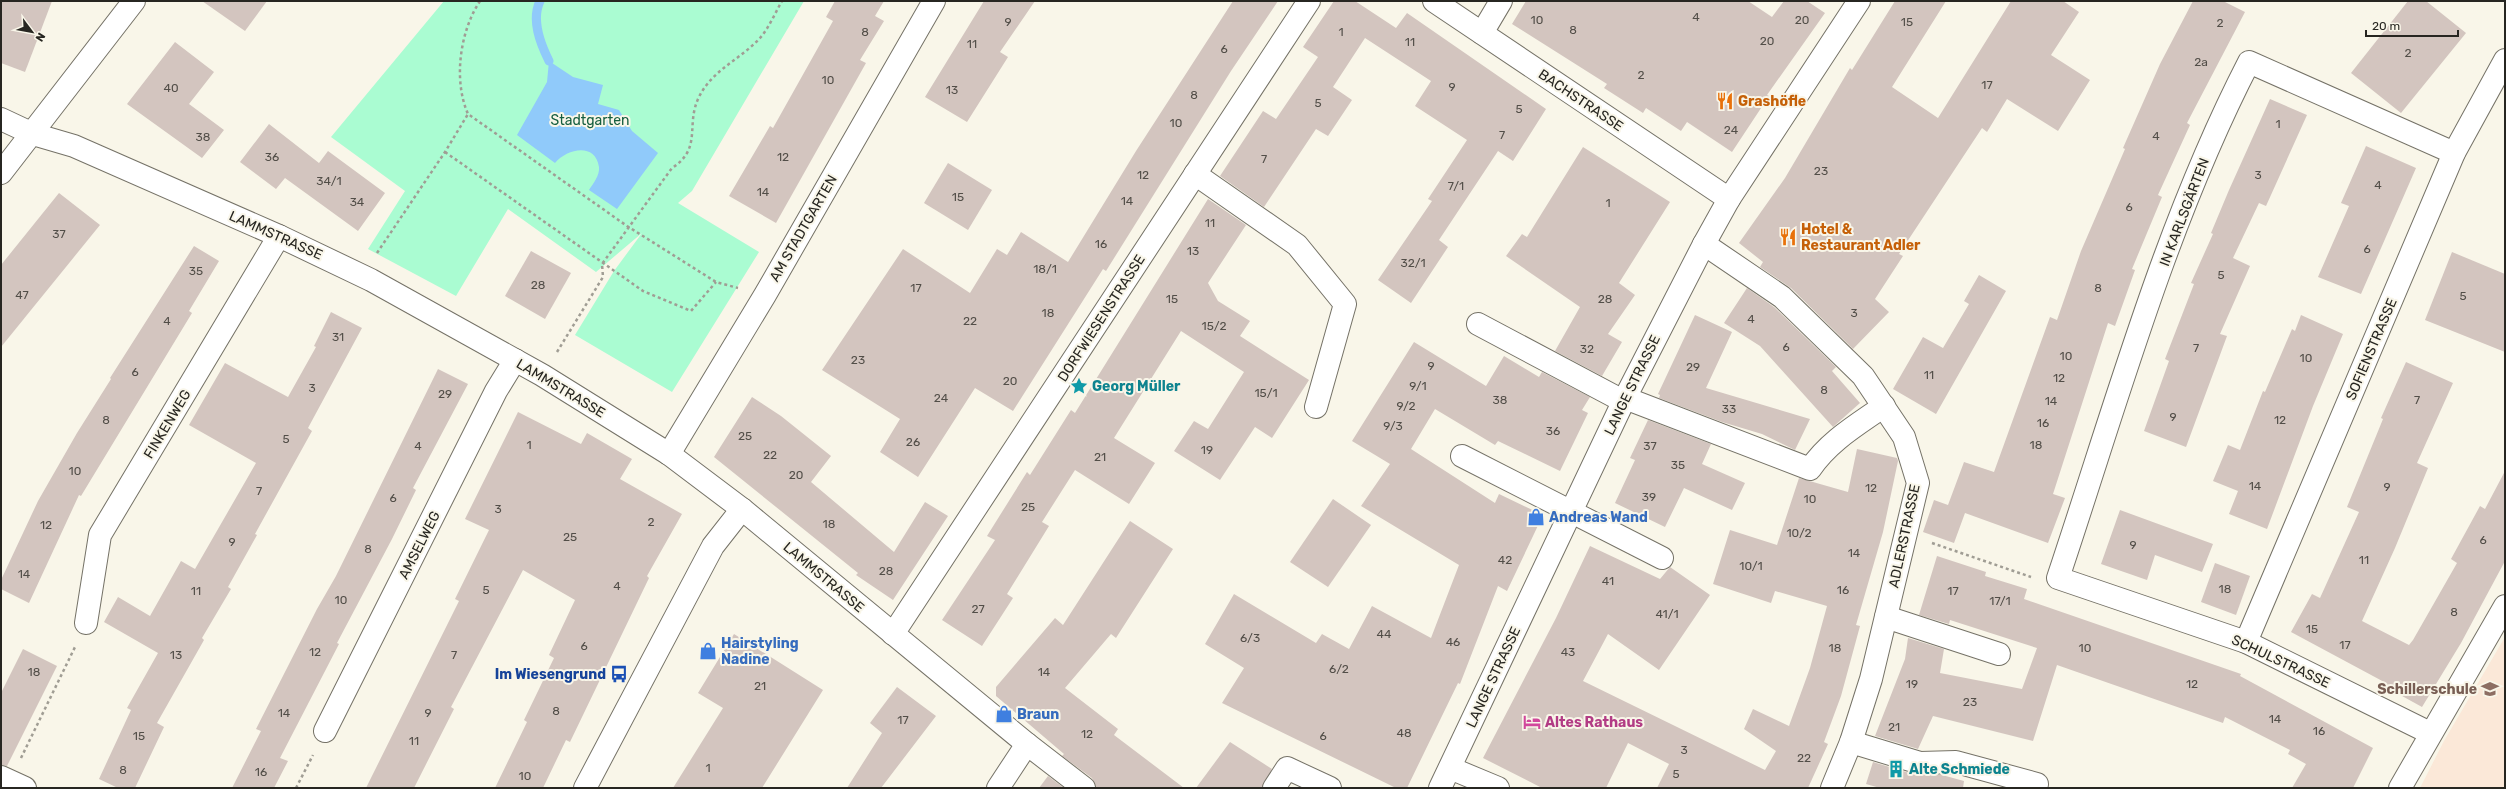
<svg xmlns="http://www.w3.org/2000/svg" width="2506" height="789" viewBox="0 0 2506 789" font-family="Rubik,sans-serif">
	<style>
		.education { fill: #fbe8d8 }
		.green { fill: #aafcd2 }
		.water { fill: #90cafa }
		.lines { fill: none; stroke-linecap: round; stroke-linejoin: round }
		.stream { stroke: #90cafa; stroke-width: 9 }
		.building { fill: #d3c5bf }
		.minor-casing { stroke: #757267; stroke-width: 24 }
		.major-casing { stroke: #757267; stroke-width: 24 }
		.path { stroke: #a09d94; stroke-width: 2.5; stroke-dasharray: 3 3; stroke-linecap: butt }
		.minor { stroke: #fff; stroke-width: 22 }
		.major { stroke: #fff; stroke-width: 22 }
		.labels { text-anchor: middle; stroke-width: 4; stroke-linejoin: round; paint-order: stroke }
		.number-label { font-size: 12px; fill: #524e48 }
		.street-label { font-size: 14px; fill: #272621; stroke: #f9f6e9 }
		.food-label { font-size: 14px; font-weight: bold; fill: #c56008; stroke: #f9f6e9; text-anchor: start }
		.park-label { font-size: 14px; fill: #165f41; stroke: #f9f6e9 }
		.culture-label { font-size: 14px; font-weight: bold; fill: #0d838f; stroke: #f9f6e9; text-anchor: start }
		.shop-label { font-size: 14px; font-weight: bold; fill: #366cbe; stroke: #f9f6e9; text-anchor: start }
		.transit-label { font-size: 14px; font-weight: bold; fill: #164399; stroke: #f9f6e9; text-anchor: end }
		.education-label { font-size: 14px; font-weight: bold; fill: #785e54; stroke: #f9f6e9; text-anchor: end }
		.hotel-label { font-size: 14px; font-weight: bold; fill: #b23c85; stroke: #f9f6e9; text-anchor: start }
	</style>
	<rect width="100%" height="100%" fill="#f9f6e9"/>
	<!-- education -->
	<polygon class="education" points="2505,637 2505,788 2420,788 2444,741"/>
	<!-- green -->
	<polygon class="green" points="444,1 804,1 692,191 678,203 759,252 672,392 575,335 614,271 642,233 596,272 508,209 456,296 368,249 405,191 331,137"/>
	<!-- water -->
	<path class="water" d="M 549,61 L 573,77 L 603,85 L 598,104 L 619,110 L 632,131 L 658,153 L 617,209 L 589,190 C 593,184 600,175 599,167 C 595,142 567,149 555,163 L 517,135 L 547,82 Z"/>
	<g class="lines">
		<!-- stream -->
		<path class="stream" d="M 540,1 C 531,20 540,43 549,61"/>
	</g>
	<!-- building -->
	<g class="building">
		<polygon points="1,1 52,1 25,72 1,63"/>
		<polygon points="202,1 267,1 245,31"/>
		<polygon points="835,1 884,1 875,16 884,21 860,60 866,63 776,223 729,196 770,126 773,128 833,21 826,17"/>
		<polygon points="984,1 1035,1 1000,52 1008,57 967,122 925,97"/>
		<polygon points="1233,1 1278,1 1231,71 1106,271 1103,269 1013,411 975,388 918,477 880,452 900,419 822,370 903,249 970,293 997,249 1007,255 1021,232 1068,262 1136,151"/>
		<polygon points="1334,1 1355,1 1396,28 1407,13 1546,109 1513,161 1498,151 1439,240 1448,247 1411,303 1378,280 1432,201 1428,199 1467,140 1415,106 1431,81 1365,38 1333,87 1352,100 1328,136 1316,129 1264,207 1220,176 1263,111 1276,119 1318,57 1303,47"/>
		<polygon points="1526,1 1748,1 1772,17 1784,1 1807,1 1825,13 1767,95 1769,96 1732,152 1687,122 1681,131 1646,108 1643,113 1604,88 1607,84 1512,24"/>
		<polygon points="1895,1 1946,1 1892,87 1938,118 2011,1 2063,1 2079,12 2051,55 2090,80 2058,131 2007,99 1987,132 1982,128 1899,254 1903,256 1875,299 1889,312 1853,349 1791,288 1760,267 1763,262 1739,243 1785,178 1850,68 1852,70"/>
		<polygon points="2193,1 2223,1 2245,12 2187,123 2190,125 2158,195 2162,197 2132,269 2135,270 2115,326 2108,323 2053,494 2065,498 2048,543 1965,513 1954,543 1923,532 1934,500 1948,505 1964,462 1994,472 2050,317 2057,320 2081,251 2125,149 2123,148 2160,64"/>
		<polygon points="2408,1 2426,1 2466,33 2401,113 2351,73"/>
		<polygon points="175,42 214,72 189,104 224,130 202,158 127,104"/>
		<polygon points="2270,99 2307,115 2266,206 2259,203 2233,258 2250,266 2220,334 2227,336 2186,447 2144,431 2169,361 2165,359 2194,284 2191,283 2213,234 2211,233 2229,190"/>
		<polygon points="269,124 319,163 328,151 385,193 358,231 285,178 276,189 240,162"/>
		<polygon points="2366,146 2416,168 2361,294 2318,277 2349,206 2341,203"/>
		<polygon points="1583,147 1670,202 1619,283 1635,295 1608,334 1622,342 1602,376 1555,351 1580,307 1506,256 1522,234 1527,237"/>
		<polygon points="948,163 992,190 968,230 924,203"/>
		<polygon points="59,193 100,225 1,347 1,265"/>
		<polygon points="1208,199 1246,225 1208,283 1218,301 1250,321 1240,336 1309,380 1272,438 1255,427 1220,480 1174,451 1194,421 1208,429 1244,372 1181,331 1114,438 1155,463 1129,504 1075,470 1042,522 1049,526 1007,594 1013,598 982,646 942,620 995,540 987,536 1027,472 1030,475 1071,410 1075,413"/>
		<polygon points="194,246 219,261 189,311 192,313 81,496 79,495 29,603 1,589 1,580 38,501 77,433 111,379 110,378"/>
		<polygon points="531,251 571,273 545,319 505,296"/>
		<polygon points="2452,252 2505,274 2505,352 2425,320"/>
		<polygon points="1979,275 2006,291 1936,414 1893,389 1923,337 1943,348 1969,304 1964,301"/>
		<polygon points="1747,288 1774,307 1836,367 1832,371 1860,403 1833,427 1760,346 1724,323"/>
		<polygon points="331,312 362,328 308,428 312,431 255,534 257,535 228,587 231,589 202,638 204,640 157,723 164,727 135,788 118,788 99,779 131,710 127,708 158,653 104,622 118,597 150,616 181,561 195,569 256,463 189,425 225,363 288,397 316,347 314,346"/>
		<polygon points="1695,315 1732,332 1706,388 1810,419 1795,450 1762,434 1722,422 1659,398 1660,395 1658,394"/>
		<polygon points="2301,315 2343,334 2313,406 2267,529 2229,514 2238,491 2213,481 2228,445 2240,450 2263,391 2265,392 2292,329 2295,331"/>
		<polygon points="1414,342 1486,386 1504,356 1539,377 1542,372 1590,397 1582,410 1588,413 1560,471 1498,441 1495,445 1435,409 1411,449 1495,503 1499,494 1543,515 1507,591 1498,586 1460,684 1458,683 1407,788 1396,788 1222,703 1244,668 1205,644 1234,594 1316,643 1322,634 1349,649 1372,606 1431,638 1459,565 1361,506 1390,464 1352,441"/>
		<polygon points="2406,362 2453,383 2417,463 2428,468 2395,548 2362,621 2409,645 2413,640 2457,563 2451,559 2480,506 2485,509 2505,471 2505,561 2461,643 2422,707 2384,686 2386,683 2291,632 2312,594 2320,598 2359,512 2347,507 2383,419 2381,418"/>
		<polygon points="438,369 468,384 413,488 416,490 392,539 337,643 339,644 280,758 288,761 274,788 232,788 261,731 256,729 317,609 336,576"/>
		<polygon points="752,397 781,416 831,456 811,482 894,552 925,502 948,516 893,600 856,575 858,573 714,457"/>
		<polygon points="518,412 581,444 587,433 632,459 620,479 682,514 647,576 649,578 570,742 566,740 543,788 495,788 527,722 524,720 554,658 549,655 575,600 523,570 451,707 454,709 414,788 366,788 459,601 455,599 489,530 465,519"/>
		<polygon points="1648,420 1711,444 1702,464 1745,483 1732,510 1684,488 1665,527 1615,503 1635,460 1630,458"/>
		<polygon points="1857,449 1897,458 1898,461 1883,532 1856,625 1860,626 1841,696 1824,742 1828,744 1808,788 1657,788 1669,764 1628,743 1606,788 1542,788 1483,758 1556,618 1590,546 1660,579 1670,567 1710,595 1659,670 1608,634 1583,681 1765,770 1776,751 1744,729 1753,709 1789,726 1810,668 1827,606 1775,591 1771,603 1713,584 1730,530 1777,545 1799,478 1848,492"/>
		<polygon points="1333,499 1371,525 1328,587 1290,562"/>
		<polygon points="2120,510 2213,544 2202,572 2155,555 2147,580 2101,564"/>
		<polygon points="1130,521 1173,549 1116,638 1111,634 1065,688 1118,729 1114,735 1184,788 1096,788 1092,778 1062,756 1064,754 996,696 996,687 1055,618 1063,625"/>
		<polygon points="1937,556 1986,572 1985,576 2027,589 2024,599 2241,674 2240,676 2373,748 2353,788 2292,788 2306,764 2288,754 2290,750 2225,717 2223,723 2057,665 2033,741 1933,716 1918,749 1875,736 1905,659 1908,638 1944,649 1940,673 2022,689 2037,648 1950,620 1949,624 1919,615"/>
		<polygon points="2215,563 2250,576 2236,615 2201,602"/>
		<polygon points="734,634 823,690 762,788 673,788 723,708 698,693"/>
		<polygon points="23,649 57,666 7,766 1,765 1,693"/>
		<polygon points="897,687 936,716 881,788 847,788 882,733 870,723"/>
		<polygon points="1230,742 1272,769 1262,788 1196,788"/>
		<polygon points="1873,762 1916,775 1942,775 1964,781 1963,788 1880,788 1866,784"/>
		<polygon points="1048,776 1064,788 1039,788"/>
	</g>
	<g class="lines">
		<!-- minor casing -->
		<g class="minor-casing">
			<g id="minor">
				<polyline points="1434,1 1729,199"/>
				<polyline points="1482,33 1501,1"/>
				<polyline points="1,119 33,134 74,146 279,236 371,280 542,375 669,454 742,509 1027,744 1084,788"/>
				<polyline points="1,173 134,1"/>
				<polyline points="1195,174 1297,245 1345,304 1316,407"/>
				<polyline points="1704,244 1782,297 1863,376 1904,437 1918,483 1871,679 1851,742 1832,788"/>
				<polyline points="1478,324 1623,401"/>
				<path d="M 1625,398 L 1810,469 C 1829,441 1857,425 1884,406"/>
				<polyline points="669,454 765,295 934,1"/>
				<polyline points="1462,456 1662,558"/>
				<polyline points="1886,617 1999,654"/>
				<polyline points="86,623 100,535 279,236"/>
				<polyline points="893,634 1309,1"/>
				<polyline points="2246,642 2454,153 2505,60"/>
				<polyline points="325,731 496,391 515,360"/>
				<path d="M 2430,733 L 2246,642 L 2058,578 C 2116,405 2165,225 2249,62 L 2454,153"/>
				<polyline points="1851,742 1920,763 1956,762 2037,784"/>
				<polyline points="1450,768 1498,788"/>
				<polyline points="1,777 25,788"/>
				<polyline points="585,788 713,546 742,509"/>
				<polyline points="998,788 1027,744"/>
				<polyline points="1274,788 1287,768 1330,788"/>
				<polyline points="2400,788 2505,606"/>
			</g>
		</g>
		<!-- major casing -->
		<g class="major-casing">
			<polyline id="major" points="1440,788 1625,398 1704,244 1729,199 1859,1"/>
		</g>
		<!-- path -->
		<g class="path">
			<path d="M 480,1 C 460,31 453,80 468,114 L 627,226 L 716,282 L 738,288"/>
			<polyline points="445,152 643,291 691,311 716,282"/>
			<polyline points="377,253 445,152 468,114"/>
			<path d="M 557,352 L 603,277 L 602,264 L 672,168 C 703,148 685,125 699,97 C 712,70 741,59 760,38 C 769,28 775,13 782,1"/>
			<polyline points="1932,543 2031,577"/>
			<polyline points="21,758 75,647"/>
			<polyline points="296,788 313,755"/>
		</g>
		<!-- minor -->
		<use href="#minor" class="minor"/>
		<!-- major -->
		<use href="#major" class="major"/>
	</g>
	<!-- icons -->
	<defs>
		<g id="restaurant-bare" transform="scale(1.38)"><path d="M-5-6h1v4h1v-4h1v4h1v-4h1v5L-1.5 .5V6h-2V.5L-5-1ZM5-6V6H3V1.5H1.5Q1.5-4 5-6Z" fill="#e8710a" stroke="#f9f6e9" stroke-width="2.5" paint-order="stroke"/></g>
		<g id="sight-bare" transform="scale(1.38)"><path d="M0-6L1.8-2.2L6-1.7L2.9 1.2L3.7 5.4L0 3.3L-3.7 5.4L-2.9 1.2L-6-1.7L-1.8-2.2Z" fill="#0f9aa8" stroke="#f9f6e9" stroke-width="2.5" paint-order="stroke"/></g>
		<g id="shop-bare" transform="scale(1.38)"><path d="M-5-2.5h2.3a2.7 3.5 0 0 1 5.4 0H5L5.5 6h-11ZM-1.5-2.5h3a1.5 2.3 0 0 0-3 0Z" fill="#3f7fe0" stroke="#f9f6e9" stroke-width="2.5" paint-order="stroke"/></g>
		<g id="bus-bare" transform="scale(1.38)"><path d="M-5-6H5V4H4V6H2V4H-2V6H-4V4H-5ZM-3.5-4V0h7V-4ZM-3.5 1.2v1.5H-2V1.2ZM2 1.2v1.5H3.5V1.2Z" fill="#1a4fb4" stroke="#f9f6e9" stroke-width="2.5" paint-order="stroke"/></g>
		<g id="school-bare" transform="scale(1.38)"><path d="M0-5L7-2L0 1L-7-2ZM-4 1L0 2.5L4 1V4Q0 6-4 4Z" fill="#8d6e63" stroke="#f9f6e9" stroke-width="2.5" paint-order="stroke"/></g>
		<g id="hotel-bare" transform="scale(1.38)"><path d="M-6-4.5h1.5V1H6V5H4.5V3h-9V5H-6ZM-4 0a1.8 1.8 0 1 1 3.6 0ZM.5 0V-2.5h3Q6-2.5 6 0Z" fill="#d1479c" stroke="#f9f6e9" stroke-width="2.5" paint-order="stroke"/></g>
		<g id="building-bare" transform="scale(1.38)"><path d="M-4-6H4V6H1V3H-1V6H-4ZM-2.5-4.3h1.7v1.8h-1.7ZM.8-4.3h1.7v1.8H.8ZM-2.5-1h1.7V.8h-1.7ZM.8-1h1.7V.8H.8Z" fill="#0f9aa8" stroke="#f9f6e9" stroke-width="2.5" paint-order="stroke"/></g>
	</defs>
	<g fill-rule="evenodd">
		<use href="#restaurant-bare" x="1725" y="101"/>
		<use href="#restaurant-bare" x="1788" y="237"/>
		<use href="#sight-bare" x="1079" y="386"/>
		<use href="#shop-bare" x="1536" y="517"/>
		<use href="#shop-bare" x="708" y="651"/>
		<use href="#bus-bare" x="619" y="674"/>
		<use href="#school-bare" x="2490" y="689"/>
		<use href="#shop-bare" x="1004" y="714"/>
		<use href="#hotel-bare" x="1532" y="722"/>
		<use href="#building-bare" x="1896" y="769"/>
	</g>
	<g class="labels">
		<!-- number labels -->
		<g class="number-label">
			<text x="1696" y="21">4</text>
			<text x="1537" y="24">10</text>
			<text x="1802" y="24">20</text>
			<text x="1008" y="26">9</text>
			<text x="1907" y="26">15</text>
			<text x="2220" y="27">2</text>
			<text x="1573" y="34">8</text>
			<text x="865" y="36">8</text>
			<text x="1341" y="36">1</text>
			<text x="1767" y="45">20</text>
			<text x="1410" y="46">11</text>
			<text x="972" y="48">11</text>
			<text x="1224" y="53">6</text>
			<text x="2408" y="57">2</text>
			<text x="2201" y="66">2a</text>
			<text x="1641" y="79">2</text>
			<text x="828" y="84">10</text>
			<text x="1987" y="89">17</text>
			<text x="1452" y="91">9</text>
			<text x="171" y="92">40</text>
			<text x="952" y="94">13</text>
			<text x="1194" y="99">8</text>
			<text x="1318" y="107">5</text>
			<text x="1519" y="113">5</text>
			<text x="1176" y="127">10</text>
			<text x="2278" y="128">1</text>
			<text x="1731" y="134">24</text>
			<text x="1502" y="139">7</text>
			<text x="2156" y="140">4</text>
			<text x="203" y="141">38</text>
			<text x="272" y="161">36</text>
			<text x="783" y="161">12</text>
			<text x="1264" y="163">7</text>
			<text x="1821" y="175">23</text>
			<text x="1143" y="179">12</text>
			<text x="2258" y="179">3</text>
			<text x="329" y="185">34/1</text>
			<text x="2378" y="189">4</text>
			<text x="1456" y="190">7/1</text>
			<text x="763" y="196">14</text>
			<text x="958" y="201">15</text>
			<text x="1127" y="205">14</text>
			<text x="357" y="206">34</text>
			<text x="1608" y="207">1</text>
			<text x="2129" y="211">6</text>
			<text x="1210" y="227">11</text>
			<text x="59" y="238">37</text>
			<text x="1101" y="248">16</text>
			<text x="2367" y="253">6</text>
			<text x="1193" y="255">13</text>
			<text x="1413" y="267">32/1</text>
			<text x="1045" y="273">18/1</text>
			<text x="196" y="275">35</text>
			<text x="2221" y="279">5</text>
			<text x="538" y="289">28</text>
			<text x="916" y="292">17</text>
			<text x="2098" y="292">8</text>
			<text x="22" y="299">47</text>
			<text x="2463" y="300">5</text>
			<text x="1172" y="303">15</text>
			<text x="1605" y="303">28</text>
			<text x="1048" y="317">18</text>
			<text x="1854" y="317">3</text>
			<text x="1751" y="323">4</text>
			<text x="167" y="325">4</text>
			<text x="970" y="325">22</text>
			<text x="1214" y="330">15/2</text>
			<text x="338" y="341">31</text>
			<text x="1786" y="351">6</text>
			<text x="2196" y="352">7</text>
			<text x="1587" y="353">32</text>
			<text x="2066" y="360">10</text>
			<text x="2306" y="362">10</text>
			<text x="858" y="364">23</text>
			<text x="1431" y="370">9</text>
			<text x="1693" y="371">29</text>
			<text x="135" y="376">6</text>
			<text x="1929" y="379">11</text>
			<text x="2059" y="382">12</text>
			<text x="1010" y="385">20</text>
			<text x="1418" y="390">9/1</text>
			<text x="312" y="392">3</text>
			<text x="1824" y="394">8</text>
			<text x="1266" y="397">15/1</text>
			<text x="445" y="398">29</text>
			<text x="941" y="402">24</text>
			<text x="1500" y="404">38</text>
			<text x="2417" y="404">7</text>
			<text x="2051" y="405">14</text>
			<text x="1406" y="410">9/2</text>
			<text x="1729" y="413">33</text>
			<text x="2173" y="421">9</text>
			<text x="106" y="424">8</text>
			<text x="2280" y="424">12</text>
			<text x="2043" y="427">16</text>
			<text x="1393" y="430">9/3</text>
			<text x="1553" y="435">36</text>
			<text x="745" y="440">25</text>
			<text x="286" y="443">5</text>
			<text x="913" y="446">26</text>
			<text x="529" y="449">1</text>
			<text x="2036" y="449">18</text>
			<text x="418" y="450">4</text>
			<text x="1650" y="450">37</text>
			<text x="1207" y="454">19</text>
			<text x="770" y="459">22</text>
			<text x="1100" y="461">21</text>
			<text x="1678" y="469">35</text>
			<text x="75" y="475">10</text>
			<text x="796" y="479">20</text>
			<text x="2255" y="490">14</text>
			<text x="2387" y="491">9</text>
			<text x="1871" y="492">12</text>
			<text x="259" y="495">7</text>
			<text x="1649" y="501">39</text>
			<text x="393" y="502">6</text>
			<text x="1810" y="503">10</text>
			<text x="1028" y="511">25</text>
			<text x="498" y="513">3</text>
			<text x="651" y="526">2</text>
			<text x="829" y="528">18</text>
			<text x="46" y="529">12</text>
			<text x="1799" y="537">10/2</text>
			<text x="570" y="541">25</text>
			<text x="2483" y="544">6</text>
			<text x="232" y="546">9</text>
			<text x="2133" y="549">9</text>
			<text x="368" y="553">8</text>
			<text x="1854" y="557">14</text>
			<text x="1505" y="564">42</text>
			<text x="2364" y="564">11</text>
			<text x="1751" y="570">10/1</text>
			<text x="886" y="575">28</text>
			<text x="24" y="578">14</text>
			<text x="1608" y="585">41</text>
			<text x="617" y="590">4</text>
			<text x="2225" y="593">18</text>
			<text x="486" y="594">5</text>
			<text x="1843" y="594">16</text>
			<text x="196" y="595">11</text>
			<text x="1953" y="595">17</text>
			<text x="341" y="604">10</text>
			<text x="2000" y="605">17/1</text>
			<text x="978" y="613">27</text>
			<text x="2454" y="616">8</text>
			<text x="1667" y="618">41/1</text>
			<text x="2312" y="633">15</text>
			<text x="1384" y="638">44</text>
			<text x="1250" y="642">6/3</text>
			<text x="1453" y="646">46</text>
			<text x="2345" y="649">17</text>
			<text x="584" y="650">6</text>
			<text x="1835" y="652">18</text>
			<text x="2085" y="652">10</text>
			<text x="315" y="656">12</text>
			<text x="1568" y="656">43</text>
			<text x="176" y="659">13</text>
			<text x="454" y="659">7</text>
			<text x="1339" y="673">6/2</text>
			<text x="34" y="676">18</text>
			<text x="1044" y="676">14</text>
			<text x="1912" y="688">19</text>
			<text x="2192" y="688">12</text>
			<text x="760" y="690">21</text>
			<text x="1970" y="706">23</text>
			<text x="556" y="715">8</text>
			<text x="284" y="717">14</text>
			<text x="428" y="717">9</text>
			<text x="2275" y="723">14</text>
			<text x="903" y="724">17</text>
			<text x="1894" y="731">21</text>
			<text x="2319" y="735">16</text>
			<text x="1404" y="737">48</text>
			<text x="1087" y="738">12</text>
			<text x="139" y="740">15</text>
			<text x="1323" y="740">6</text>
			<text x="414" y="745">11</text>
			<text x="1684" y="754">3</text>
			<text x="1804" y="762">22</text>
			<text x="708" y="772">1</text>
			<text x="123" y="774">8</text>
			<text x="261" y="776">16</text>
			<text x="1676" y="778">5</text>
			<text x="525" y="780">10</text>
		</g>
		<!-- street labels -->
		<g class="street-label">
			<text transform="translate(1581 100) rotate(34)" y="5">BACHSTRASSE</text>
			<text transform="translate(2184 212) rotate(-69)" y="5">IN KARLSGÄRTEN</text>
			<text transform="translate(803 228) rotate(-60)" y="5">AM STADTGARTEN</text>
			<text transform="translate(276 235) rotate(24)" y="5">LAMMSTRASSE</text>
			<text transform="translate(1101 318) rotate(-57)" y="5">DORFWIESENSTRASSE</text>
			<text transform="translate(2371 349) rotate(-67)" y="5">SOFIENSTRASSE</text>
			<text transform="translate(1632 385) rotate(-64)" y="5">LANGE STRASSE</text>
			<text transform="translate(561 388) rotate(31)" y="5">LAMMSTRASSE</text>
			<text transform="translate(167 424) rotate(-59)" y="5">FINKENWEG</text>
			<text transform="translate(1904 536) rotate(-78)" y="5">ADLERSTRASSE</text>
			<text transform="translate(419 545) rotate(-63)" y="5">AMSELWEG</text>
			<text transform="translate(824 577) rotate(40)" y="5">LAMMSTRASSE</text>
			<text transform="translate(2281 661) rotate(25)" y="5">SCHULSTRASSE</text>
			<text transform="translate(1493 677) rotate(-65)" y="5">LANGE STRASSE</text>
		</g>
		<!-- food labels -->
		<g class="food-label">
			<text x="1738" y="106">Grashöfle</text>
			<text x="1801" y="234">Hotel &amp;<tspan x="1801" dy="16">Restaurant Adler</tspan></text>
		</g>
		<!-- park labels -->
		<g class="park-label">
			<text x="590" y="125">Stadtgarten</text>
		</g>
		<!-- culture labels -->
		<g class="culture-label">
			<text x="1092" y="391">Georg Müller</text>
			<text x="1909" y="774">Alte Schmiede</text>
		</g>
		<!-- shop labels -->
		<g class="shop-label">
			<text x="1549" y="522">Andreas Wand</text>
			<text x="721" y="648">Hairstyling<tspan x="721" dy="16">Nadine</tspan></text>
			<text x="1017" y="719">Braun</text>
		</g>
		<!-- transit labels -->
		<g class="transit-label">
			<text x="606" y="679">Im Wiesengrund</text>
		</g>
		<!-- education labels -->
		<g class="education-label">
			<text x="2477" y="694">Schillerschule</text>
		</g>
		<!-- hotel labels -->
		<g class="hotel-label">
			<text x="1545" y="727">Altes Rathaus</text>
		</g>
	</g>
	<!-- border -->
	<rect width="2506" height="789" fill="none" stroke="#272621" stroke-width="4"/>
	<!-- north arrow -->
	<g transform="translate(32 32) rotate(122)" stroke="#f9f6e9" stroke-width="3" paint-order="stroke">
	<path d="M0-3L7 15L0 10L-7 15Z" fill="#272621"/>
	<text y="-6" font-size="11" font-weight="bold" text-anchor="middle" fill="#272621">N</text>
	</g>
	<!-- scale -->
	<path d="M2366 30v6h92v-6" fill="none" stroke="#272621" stroke-width="2"/>
	<text x="2372" y="30" font-size="12" fill="#272621" stroke="#f9f6e9" stroke-width="3" paint-order="stroke">20 m</text>
</svg>
